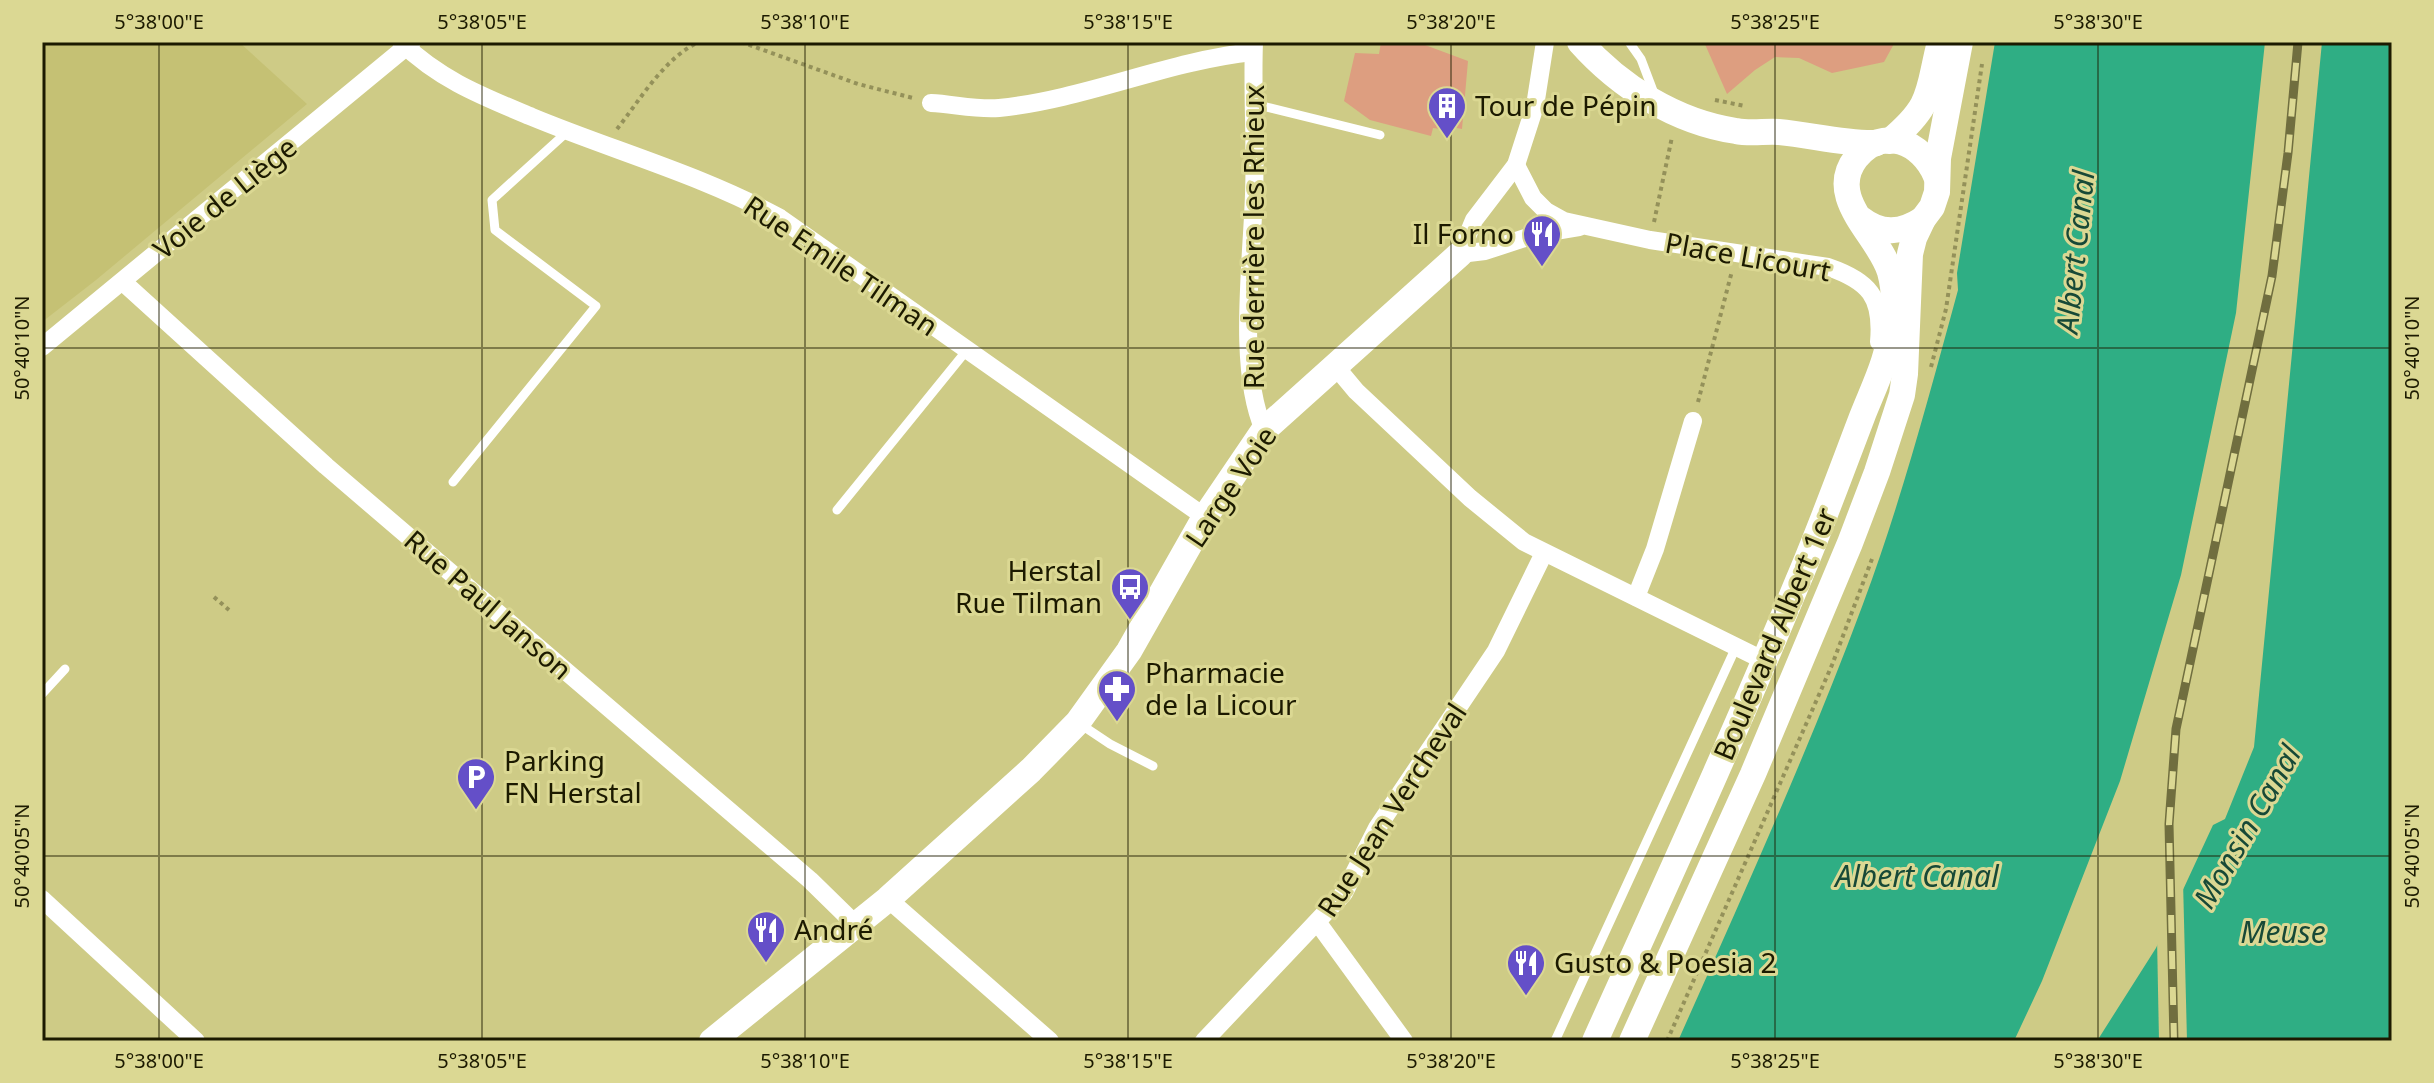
<svg xmlns="http://www.w3.org/2000/svg" width="2434" height="1083" viewBox="0 0 2434 1083" font-family="'Noto Sans',sans-serif">
	<style>
		.built { fill: #c5c174 }
		.green { fill: #dd9e80 }
		.water { fill: #2fae84 }
		.pier { fill: #cecb86 }
		.lines { fill: none; stroke-linecap: round; stroke-linejoin: round }
		.path { stroke: #94915a; stroke-width: 4; stroke-dasharray: 4 4; stroke-linecap: butt }
		.lane { stroke: #fff; stroke-width: 9 }
		.street { stroke: #fff; stroke-width: 18 }
		.secondary { stroke: #fff; stroke-width: 26 }
		.rail-casing { stroke: #706e3f; stroke-width: 9 }
		.rail { stroke: #dbd893; stroke-width: 6; stroke-dasharray: 18; stroke-linecap: butt }
		.ticks { fill: none; stroke: #1c1a00; stroke-width: 2; stroke-opacity: 0.45 }
		.labels { text-anchor: middle; stroke-width: 6; stroke-linejoin: round; paint-order: stroke }
		.poi-label { font-size: 28px; fill: #1c1a00; stroke: #dbd893; text-anchor: start }
		.street-label { font-size: 28px; fill: #1c1a00; stroke: #dbd893 }
		.water-label { font-size: 30px; font-style: italic; fill: #174937; stroke: #dbd893 }
		.neatline { fill: none; stroke: #1c1a00; stroke-width: 3 }
		.ticks-label { font-size: 20px; text-anchor: middle; fill: #1c1a00 }
	</style>
	<rect width="100%" height="100%" fill="#cecb86"/>
	<!-- built -->
	<polygon class="built" points="42,42 239,42 307,104 96,280 42,322"/>
	<!-- green -->
	<g class="green">
		<polygon points="1381,42 1417,42 1468,61 1462,129 1442,125 1441,129 1433,128 1431,136 1370,120 1344,101 1355,53 1379,54"/>
		<polygon points="1704,42 1895,42 1884,62 1832,73 1799,58 1775,57 1755,70 1727,94"/>
	</g>
	<!-- water -->
	<g class="water">
		<path d="M 1995,42 L 2265,42 L 2236,313 L 2181,575 L 2120,781 L 2042,981 L 2014,1041 L 1678,1041 C 1742,897 1808,752 1863,604 C 1901,502 1929,396 1958,290 L 1957,273 Z"/>
		<polygon points="2322,42 2392,42 2392,1041 2097,1041 2156,948 2213,825 2225,819 2254,747"/>
	</g>
	<!-- pier -->
	<polygon class="pier" points="2183,881 2187,1041 2159,1041 2157,937"/>
	<g class="lines">
		<!-- path -->
		<g class="path">
			<polyline points="741,42 858,84 913,98"/>
			<polyline points="1715,100 1745,106"/>
			<path d="M 617,129 C 640,100 664,58 699,42"/>
			<polyline points="1654,222 1672,137"/>
			<polyline points="1931,367 1946,309 1982,64"/>
			<polyline points="1698,402 1732,271"/>
			<polyline points="214,597 229,610"/>
			<polyline points="1667,1041 1832,665 1872,559"/>
		</g>
		<!-- lane -->
		<g class="lane">
			<polyline points="1629,42 1641,59 1655,96"/>
			<polyline points="1254,104 1380,135"/>
			<polyline points="453,482 596,306 495,230 492,200 567,132"/>
			<polyline points="837,510 967,350"/>
			<polyline points="42,694 65,669"/>
			<polyline points="1080,724 1110,744 1153,766"/>
			<polyline points="1555,1041 1736,647"/>
		</g>
		<!-- street -->
		<g class="street">
			<path d="M 401,42 C 440,80 482,96 532,117 C 614,151 702,175 780,218 L 1205,517"/>
			<path d="M 1254,42 C 1252,93 1256,144 1254,194 C 1252,262 1237,369 1264,430"/>
			<polyline points="1545,42 1535,106 1516,165 1474,220 1460,254 1485,251 1537,234 1579,227"/>
			<path d="M 931,103 C 953,104 977,110 999,108 C 1086,99 1167,61 1253,52"/>
			<path d="M 1516,165 L 1533,198 L 1546,211 L 1564,221 L 1650,240 L 1828,267 C 1869,281 1883,297 1879,342"/>
			<polyline points="123,282 326,466 810,880 856,925"/>
			<polyline points="42,347 412,42"/>
			<polyline points="1336,367 1356,391 1470,498 1524,542 1765,661"/>
			<polyline points="1636,597 1655,549 1693,421"/>
			<polyline points="42,899 196,1041"/>
			<polyline points="888,899 1050,1041"/>
			<polyline points="1318,923 1404,1041"/>
			<polyline points="1204,1041 1344,893 1377,828 1496,651 1544,553"/>
		</g>
		<!-- secondary -->
		<g class="secondary">
			<path d="M 1580,42 C 1620,87 1676,122 1736,131 C 1750,134 1765,131 1779,132 C 1812,135 1843,144 1876,143"/>
			<path d="M 1890,141 C 1934,104 1927,93 1940,42"/>
			<path d="M 1861,219 C 1881,235 1902,233 1923,219"/>
			<polyline points="712,1041 888,899 1031,770 1078,722 1129,651 1205,517 1264,430 1460,254"/>
			<path d="M 1595,1041 C 1664,888 1734,736 1798,581 C 1821,527 1841,472 1862,417 C 1869,399 1878,380 1884,361 C 1893,333 1898,301 1890,272 C 1879,235 1825,198 1856,158 C 1883,125 1922,142 1936,176"/>
			<polyline points="1632,1041 1753,774 1850,543 1877,472 1902,395 1905,374 1910,254 1914,238 1923,219 1932,207 1937,192 1938,158 1960,42"/>
		</g>
		<!-- rail casing -->
		<g class="rail-casing">
			<polyline id="rail" points="2174,1041 2169,824 2176,729 2272,276 2288,153 2298,42"/>
		</g>
		<!-- rail -->
		<use href="#rail" class="rail"/>
	</g>
	<!-- ticks -->
	<path class="ticks" d="M 159,42 L 159,1041M 482,42 L 482,1041M 805,42 L 805,1041M 1128,42 L 1128,1041M 1451,42 L 1451,1041M 1775,42 L 1775,1041M 2098,42 L 2098,1041M 42,348 L 2392,348M 42,856 L 2392,856"/>
	<!-- icons -->
	<defs>
		<g id="building-pin" transform="scale(2)"><path d="M0 17L-7.5 6A9.5 9.5 0 1 1 7.5 6Z" fill="#644fc8" stroke="#dbd893"/><path d="M-4-6H4V6H1V3H-1V6H-4ZM-2.5-4.3h1.7v1.8h-1.7ZM.8-4.3h1.7v1.8H.8ZM-2.5-1h1.7V.8h-1.7ZM.8-1h1.7V.8H.8Z" fill="#fff"/></g>
		<g id="restaurant-pin" transform="scale(2)"><path d="M0 17L-7.5 6A9.5 9.5 0 1 1 7.5 6Z" fill="#644fc8" stroke="#dbd893"/><path d="M-5-6h1v4h1v-4h1v4h1v-4h1v5L-1.5 .5V6h-2V.5L-5-1ZM5-6V6H3V1.5H1.5Q1.5-4 5-6Z" fill="#fff"/></g>
		<g id="bus-pin" transform="scale(2)"><path d="M0 17L-7.5 6A9.5 9.5 0 1 1 7.5 6Z" fill="#644fc8" stroke="#dbd893"/><path d="M-5-6H5V4H4V6H2V4H-2V6H-4V4H-5ZM-3.5-4V0h7V-4ZM-3.5 1.2v1.5H-2V1.2ZM2 1.2v1.5H3.5V1.2Z" fill="#fff"/></g>
		<g id="pharmacy-pin" transform="scale(2)"><path d="M0 17L-7.5 6A9.5 9.5 0 1 1 7.5 6Z" fill="#644fc8" stroke="#dbd893"/><path d="M-2-6h4v4h4v4h-4v4h-4v-4h-4v-4h4Z" fill="#fff"/></g>
		<g id="parking-pin" transform="scale(2)"><path d="M0 17L-7.5 6A9.5 9.5 0 1 1 7.5 6Z" fill="#644fc8" stroke="#dbd893"/><path d="M-3.5-5.5H1a3.5 3.5 0 0 1 0 7H-1V5.5H-3.5ZM-1-3.4V-.6H.8a1.4 1.4 0 0 0 0-2.8Z" fill="#fff"/></g>
	</defs>
	<g fill-rule="evenodd">
		<use href="#building-pin" x="1447" y="106"/>
		<use href="#restaurant-pin" x="1542" y="234"/>
		<use href="#bus-pin" x="1130" y="587"/>
		<use href="#pharmacy-pin" x="1117" y="689"/>
		<use href="#parking-pin" x="476" y="777"/>
		<use href="#restaurant-pin" x="766" y="930"/>
		<use href="#restaurant-pin" x="1526" y="963"/>
	</g>
	<g class="labels">
		<!-- poi labels -->
		<g class="poi-label">
			<text x="1475" y="116">Tour de Pépin</text>
			<text x="1514" y="244" text-anchor="end">Il Forno</text>
			<text x="1102" y="581" text-anchor="end">Herstal<tspan x="1102" dy="32">Rue Tilman</tspan></text>
			<text x="1145" y="683">Pharmacie<tspan x="1145" dy="32">de la Licour</tspan></text>
			<text x="504" y="771">Parking<tspan x="504" dy="32">FN Herstal</tspan></text>
			<text x="794" y="940">André</text>
			<text x="1554" y="973">Gusto &amp; Poesia 2</text>
		</g>
		<!-- street labels -->
		<g class="street-label">
			<text transform="translate(225 198) rotate(-39)" y="10">Voie de Liège</text>
			<text transform="translate(1254 237) rotate(-90)" y="10">Rue derrière les Rhieux</text>
			<text transform="translate(1748 257) rotate(10)" y="10">Place Licourt</text>
			<text transform="translate(841 266) rotate(34)" y="10">Rue Emile Tilman</text>
			<text transform="translate(1231 487) rotate(-56)" y="10">Large Voie</text>
			<text transform="translate(488 605) rotate(41)" y="10">Rue Paul Janson</text>
			<text transform="translate(1775 634) rotate(-67)" y="10">Boulevard Albert 1er</text>
			<text transform="translate(1392 810) rotate(-57)" y="10">Rue Jean Vercheval</text>
		</g>
		<!-- water labels -->
		<g class="water-label">
			<text transform="translate(2076 252) rotate(-84)" y="10">Albert Canal</text>
			<text transform="translate(2248 827) rotate(-60)" y="10">Monsin Canal</text>
			<text x="1917" y="887">Albert Canal</text>
			<text x="2283" y="943">Meuse</text>
		</g>
	</g>
	<!-- border -->
	<rect width="2434" height="1083" fill="none" stroke="#dbd893" stroke-width="88"/>
	<rect x="44" y="44" width="2346" height="995" class="neatline"/>
	<g class="ticks-label">
		<text x="159" y="29">5°38'00"E</text>
		<text x="482" y="29">5°38'05"E</text>
		<text x="805" y="29">5°38'10"E</text>
		<text x="1128" y="29">5°38'15"E</text>
		<text x="1451" y="29">5°38'20"E</text>
		<text x="1775" y="29">5°38'25"E</text>
		<text x="2098" y="29">5°38'30"E</text>
		<text transform="translate(22 348) rotate(-90)" y="7">50°40'10"N</text>
		<text transform="translate(2412 348) rotate(-90)" y="7">50°40'10"N</text>
		<text transform="translate(22 856) rotate(-90)" y="7">50°40'05"N</text>
		<text transform="translate(2412 856) rotate(-90)" y="7">50°40'05"N</text>
		<text x="159" y="1068">5°38'00"E</text>
		<text x="482" y="1068">5°38'05"E</text>
		<text x="805" y="1068">5°38'10"E</text>
		<text x="1128" y="1068">5°38'15"E</text>
		<text x="1451" y="1068">5°38'20"E</text>
		<text x="1775" y="1068">5°38'25"E</text>
		<text x="2098" y="1068">5°38'30"E</text>
	</g>
</svg>
